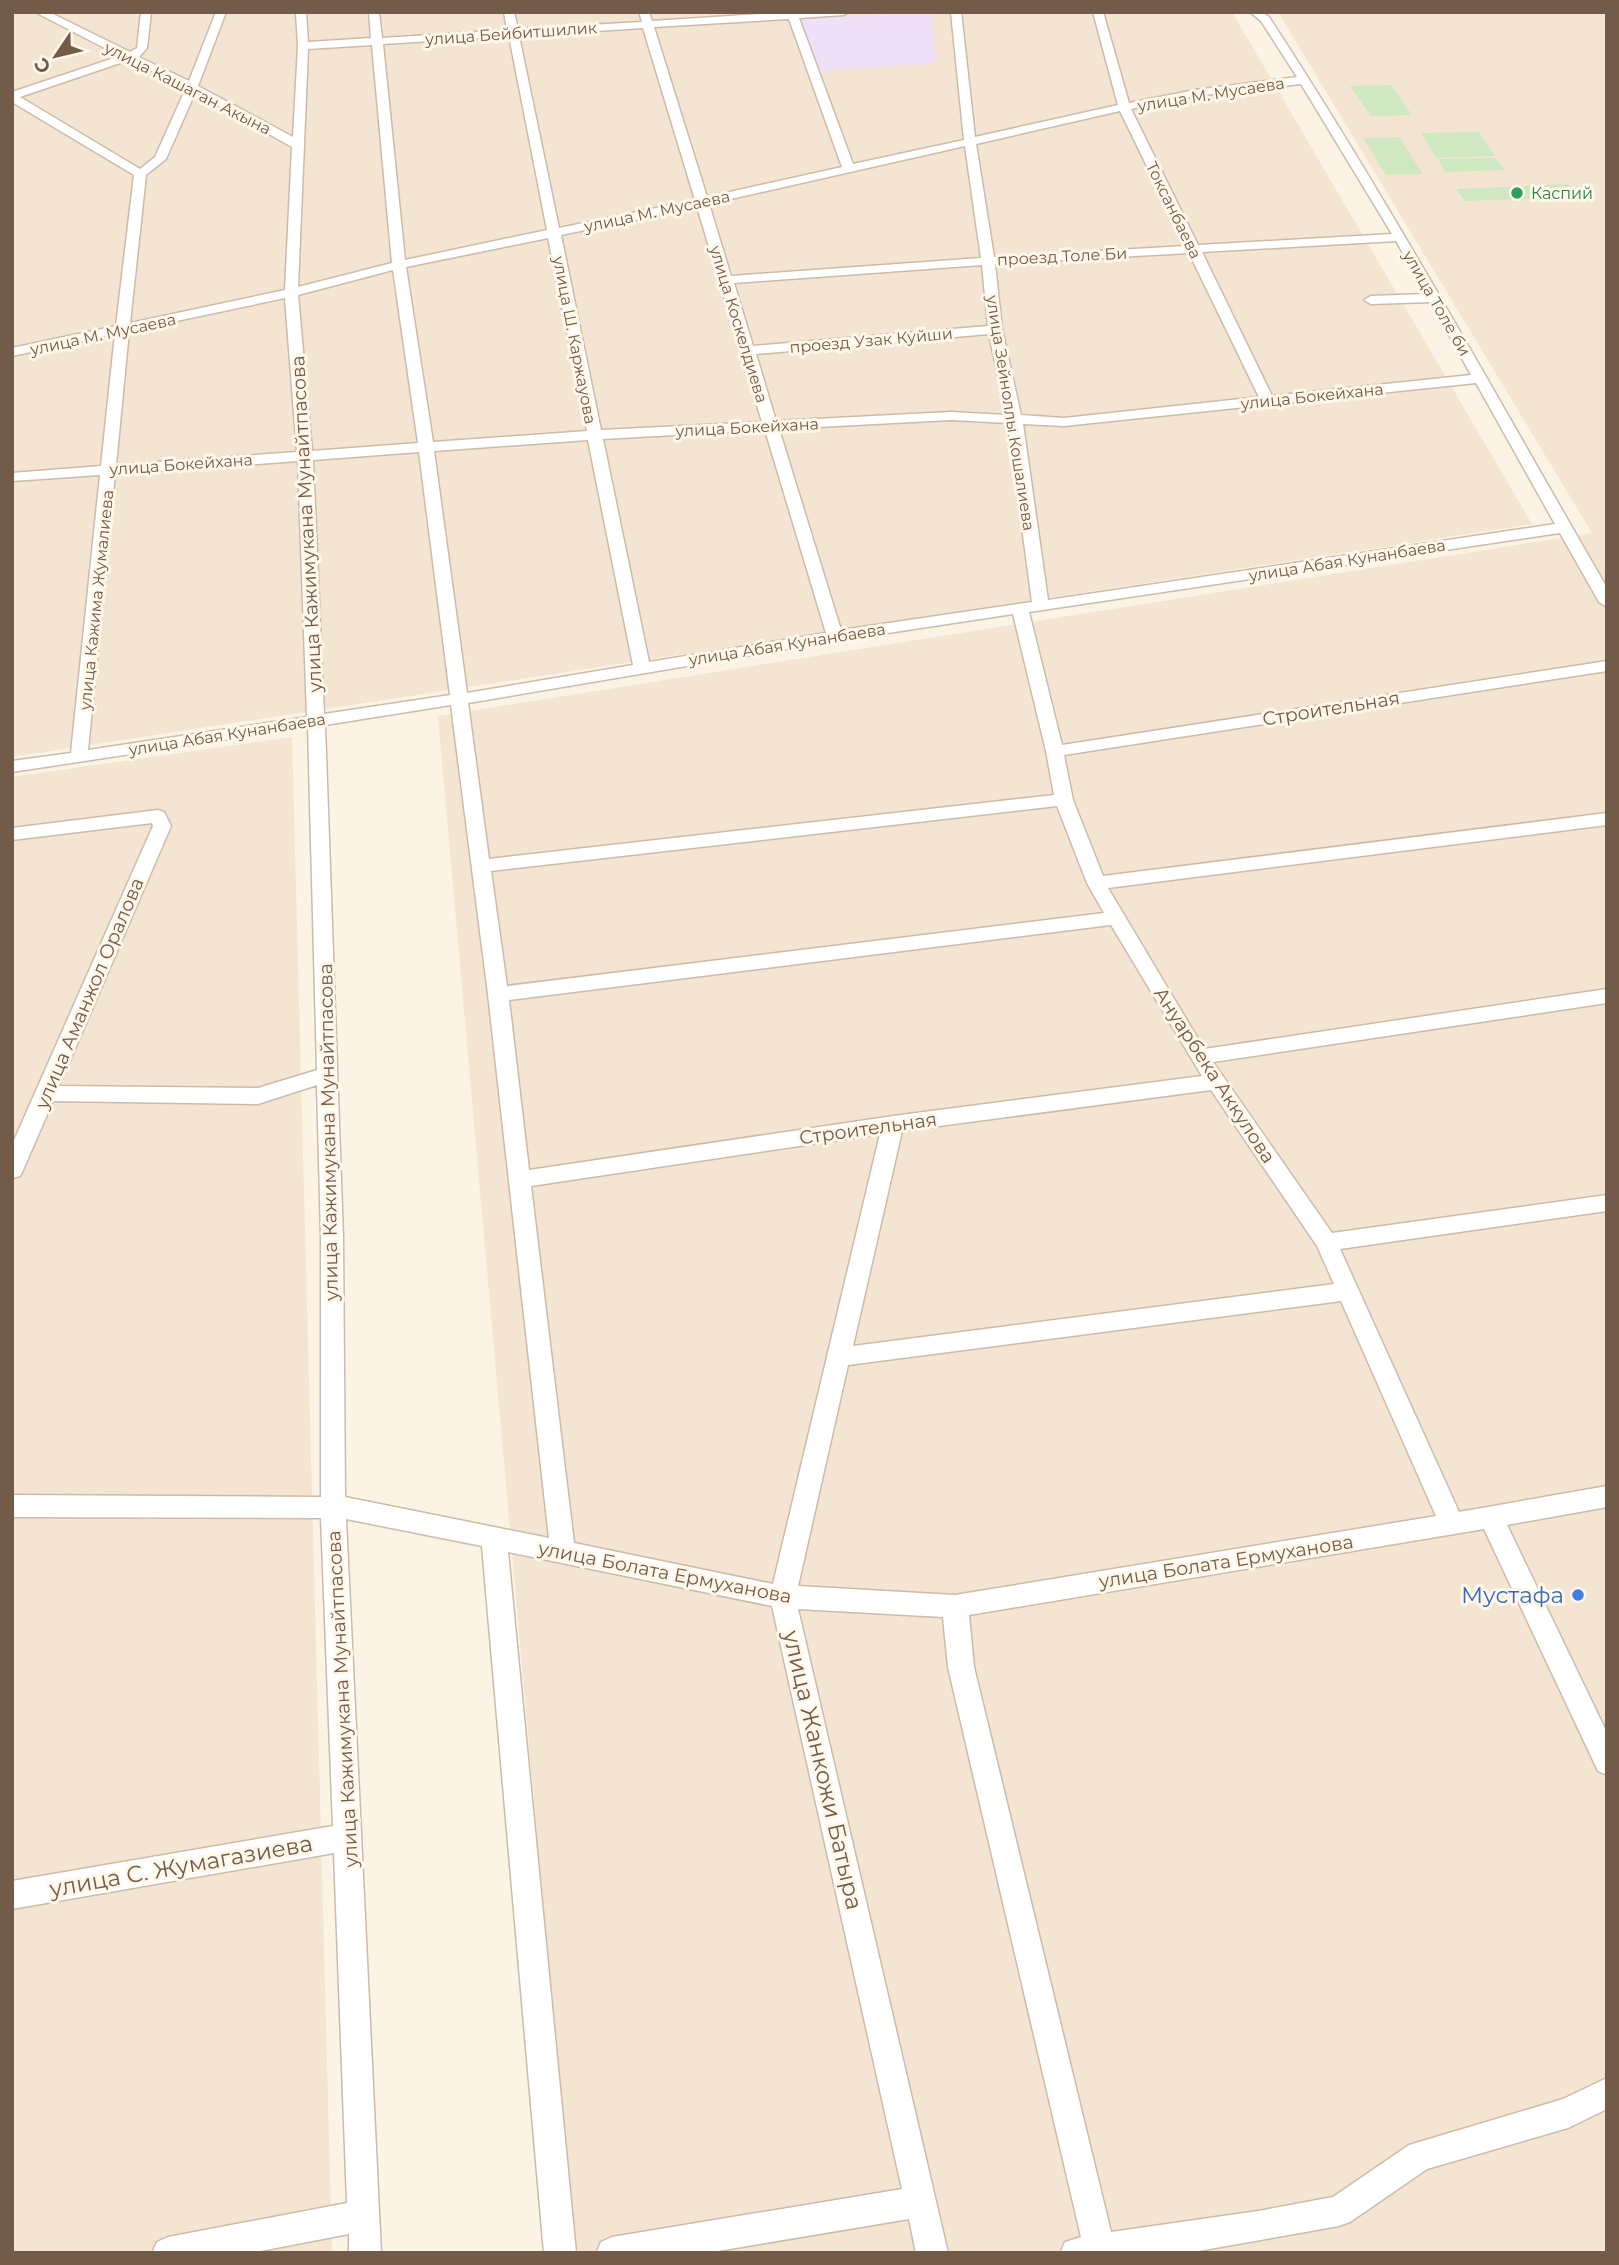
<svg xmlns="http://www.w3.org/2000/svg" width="1619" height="2265" viewBox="0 0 1619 2265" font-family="Montserrat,sans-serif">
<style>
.residential{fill:#f3e5d2}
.education{fill:#f0e0f8}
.green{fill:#d0e8c2}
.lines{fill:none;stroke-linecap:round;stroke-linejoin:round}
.minor-casing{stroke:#cdbbaa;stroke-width:3}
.minor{fill:#fff;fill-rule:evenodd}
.leisure-dot{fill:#2e9e5b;stroke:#fff7e9;stroke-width:2.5}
.shop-dot{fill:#3f7fe0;stroke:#fff7e9;stroke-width:2.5}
.labels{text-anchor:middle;stroke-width:6;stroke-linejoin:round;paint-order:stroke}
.far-street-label{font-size:16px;fill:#735b4a;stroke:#fff7e9}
.far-leisure-label{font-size:16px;fill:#27864d;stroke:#fff7e9;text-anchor:start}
.street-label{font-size:19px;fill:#735b4a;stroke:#fff7e9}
.near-shop-label{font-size:23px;fill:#366cbe;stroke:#fff7e9;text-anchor:end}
.near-street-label{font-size:23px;fill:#735b4a;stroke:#fff7e9}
</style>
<rect width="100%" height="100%" fill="#fbf3e3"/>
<!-- residential -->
<g class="residential">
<path d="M12,12H1232L1532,524L12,757Z"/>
<path d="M1278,12H1596L1607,16V2253H574L438,716L1592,533Z"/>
<path d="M292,737L332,2253H12V777Z"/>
</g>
<!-- education -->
<path class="education" d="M932,12L936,61L928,62V64L818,71L800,19Z"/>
<!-- green -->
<g class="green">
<path d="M1391,85L1412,115L1371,116L1350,86Z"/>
<path d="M1479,132L1495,156L1436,158L1421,133Z"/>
<path d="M1399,137L1423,174L1386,175L1363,138Z"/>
<path d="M1496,158L1505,170L1445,172L1438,159Z"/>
<path d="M1568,184L1578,197L1465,201L1456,189Z"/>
</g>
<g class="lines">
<defs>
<path id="minor" d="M35,12H49L130,52L137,48L141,12H151L147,48L139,57L189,81L216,12H226L198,86L293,137L298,46L296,12H306L308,42L371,38L369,12H379L382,38L507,30L504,12H514L518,29L642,22L639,12H649L652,21L789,12H849L844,15L799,18L853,164L964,140L951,12H961L975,137L1118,105L1093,12H1103L1129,103L1195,90L1297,77L1261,21L1250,12H1262L1269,17C1390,202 1496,396 1607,588V607L1599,602L1560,533L1029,612L1062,745L1607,661V671L1064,755L1073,800L1103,876L1607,813V825L1108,888L1204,1049L1607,989V1003L1213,1062L1332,1233L1607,1195V1211L1340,1249L1459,1512L1607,1486V1507L1507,1525L1607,1733V1775L1598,1771L1484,1529L969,1615L974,1667L1111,2232L1258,2211L1333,2197L1409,2145L1563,2099L1607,2078V2109L1568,2128L1427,2169L1350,2222L1339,2226L1187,2253H1060L1065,2242L1081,2237L948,1667L943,1617L798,1609L948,2253H916L909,2219L706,2253H596L601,2242L612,2237L902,2189L772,1606L508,1552L576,2253H544L482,1546L346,1519L381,2253H349V2234L250,2253H152L157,2242L168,2237L347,2203L334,1853L12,1909V1881L333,1826L321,1518L12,1517V1495L321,1497V1237L317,1085L258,1104L53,1101L23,1170L20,1176L12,1178V1145L153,826L152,823L12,840V828L158,810L164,812L171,826L59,1086L258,1088L317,1070L308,727L12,772V761L71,753L100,475L12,481V473L101,466L115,334L12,356V348L116,326L134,175L12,102V92L120,56ZM789,19L842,167L707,197L654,27ZM643,28L695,200L559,228L519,36ZM509,36L547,230L405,260L383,44ZM372,45L392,263L298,287L308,49ZM129,60L186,88L155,157L140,169L20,97ZM1301,84L1392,234L1198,245L1131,109L1195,96ZM195,93L292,147L285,290L130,323L146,175L166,159ZM1120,111L1186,246L994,257L976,144ZM965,146L981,258L731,276L709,204ZM697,207L762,422L601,430L561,235ZM548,238L587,431L433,442L406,267ZM1396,241L1426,294L1371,296L1364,300L1371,304L1431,302L1471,375L1272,396L1202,252ZM1189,253L1259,397L1064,418L1021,415L1002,329L995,264ZM982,265L988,326L753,346L734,283ZM393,270L418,443L312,451L298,295ZM285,298L297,452L116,465L129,331ZM989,334L1006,415L951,412L776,421L756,354ZM1476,383L1555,524L1048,600L1023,424L1064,426ZM951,420L1008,423L1032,602L841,630L779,429ZM765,430L826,633L649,662L603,439ZM588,440L633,665L467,693L434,451ZM419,452L450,695L324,714L313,460ZM298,461L307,717L88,750L115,474ZM1013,614L1046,751L1054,795L489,859L468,703L835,641ZM451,705L488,994L549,1538L345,1497L343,1237L325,725ZM1057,806L1087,883L1104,913L507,986L491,871ZM1111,925L1202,1076L893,1116L529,1170L509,1000ZM1211,1090L1317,1246L1334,1284L853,1346L902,1131ZM880,1134L773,1584L574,1543L531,1186ZM1341,1301L1436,1516L955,1595L798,1586L848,1365Z"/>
</defs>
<!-- minor casing -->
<use href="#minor" class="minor-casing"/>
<!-- minor -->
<use href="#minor" class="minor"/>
</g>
<!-- markers -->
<circle class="leisure-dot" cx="1517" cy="193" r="7"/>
<circle class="shop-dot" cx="1578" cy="1595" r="7"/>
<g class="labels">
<!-- far-street labels -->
<g class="far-street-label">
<text transform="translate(511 33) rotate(-4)" y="6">улица Бейбитшилик</text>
<text transform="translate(188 88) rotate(27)" y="6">улица Кашаган Акына</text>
<text transform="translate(1211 94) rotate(-9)" y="6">улица М. Мусаева</text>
<text transform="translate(1174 210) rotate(64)" y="6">Токсанбаева</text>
<text transform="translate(657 211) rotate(-12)" y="6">улица М. Мусаева</text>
<text transform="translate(1062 256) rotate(-3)" y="6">проезд Толе Би</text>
<text transform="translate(1437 303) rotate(60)" y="6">улица Толе би</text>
<text transform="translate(739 324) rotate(73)" y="6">улица Коскелдиева</text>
<text transform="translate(103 334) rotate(-12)" y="6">улица М. Мусаева</text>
<text transform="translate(575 340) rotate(79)" y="6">улица Ш. Каржауова</text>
<text transform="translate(871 340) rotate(-5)" y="6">проезд Узак Куйши</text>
<text transform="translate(1312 396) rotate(-6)" y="6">улица Бокейхана</text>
<text transform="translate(1011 413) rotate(81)" y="6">улица Зейноллы Кошалиева</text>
<text transform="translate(747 427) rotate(-3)" y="6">улица Бокейхана</text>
<text transform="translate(181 464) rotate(-4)" y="6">улица Бокейхана</text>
<text transform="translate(1347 560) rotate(-9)" y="6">улица Абая Кунанбаева</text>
<text transform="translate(96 600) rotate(-84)" y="6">улица Кажима Жумалиева</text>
<text transform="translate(787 644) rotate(-9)" y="6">улица Абая Кунанбаева</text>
<text transform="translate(227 734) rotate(-9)" y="6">улица Абая Кунанбаева</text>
</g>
<!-- far-leisure labels -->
<g class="far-leisure-label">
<text x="1531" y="199">Каспий</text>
</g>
<!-- street labels -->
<g class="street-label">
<text transform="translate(306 524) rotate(-93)" y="7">улица Кажимукана Мунайтпасова</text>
<text transform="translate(1331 708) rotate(-9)" y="7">Строительная</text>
<text transform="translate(89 993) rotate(-67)" y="7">улица Аманжол Оралова</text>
<text transform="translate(1215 1075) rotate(57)" y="7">Ануарбека Аккулова</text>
<text transform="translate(868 1128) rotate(-8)" y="7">Строительная</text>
<text transform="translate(328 1132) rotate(-91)" y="7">улица Кажимукана Мунайтпасова</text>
<text transform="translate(1226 1561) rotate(-9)" y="7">улица Болата Ермуханова</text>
<text transform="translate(665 1572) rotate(11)" y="7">улица Болата Ермуханова</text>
<text transform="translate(342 1699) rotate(-93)" y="7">улица Кажимукана Мунайтпасова</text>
</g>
<!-- near-shop labels -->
<g class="near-shop-label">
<text x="1564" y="1603">Мустафа</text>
</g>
<!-- near-street labels -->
<g class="near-street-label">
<text transform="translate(823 1770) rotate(77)" y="8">улица Жанкожи Батыра</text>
<text transform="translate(181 1866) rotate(-10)" y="8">улица С. Жумагазиева</text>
</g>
</g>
<!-- border -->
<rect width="1619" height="2265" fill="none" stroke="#735b4a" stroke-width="28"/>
<!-- north arrow -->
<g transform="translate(56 56) rotate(235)" stroke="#fff7e9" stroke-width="5" paint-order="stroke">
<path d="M0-5L12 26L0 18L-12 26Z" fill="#735b4a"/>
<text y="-10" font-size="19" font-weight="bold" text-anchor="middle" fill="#735b4a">С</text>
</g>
</svg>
